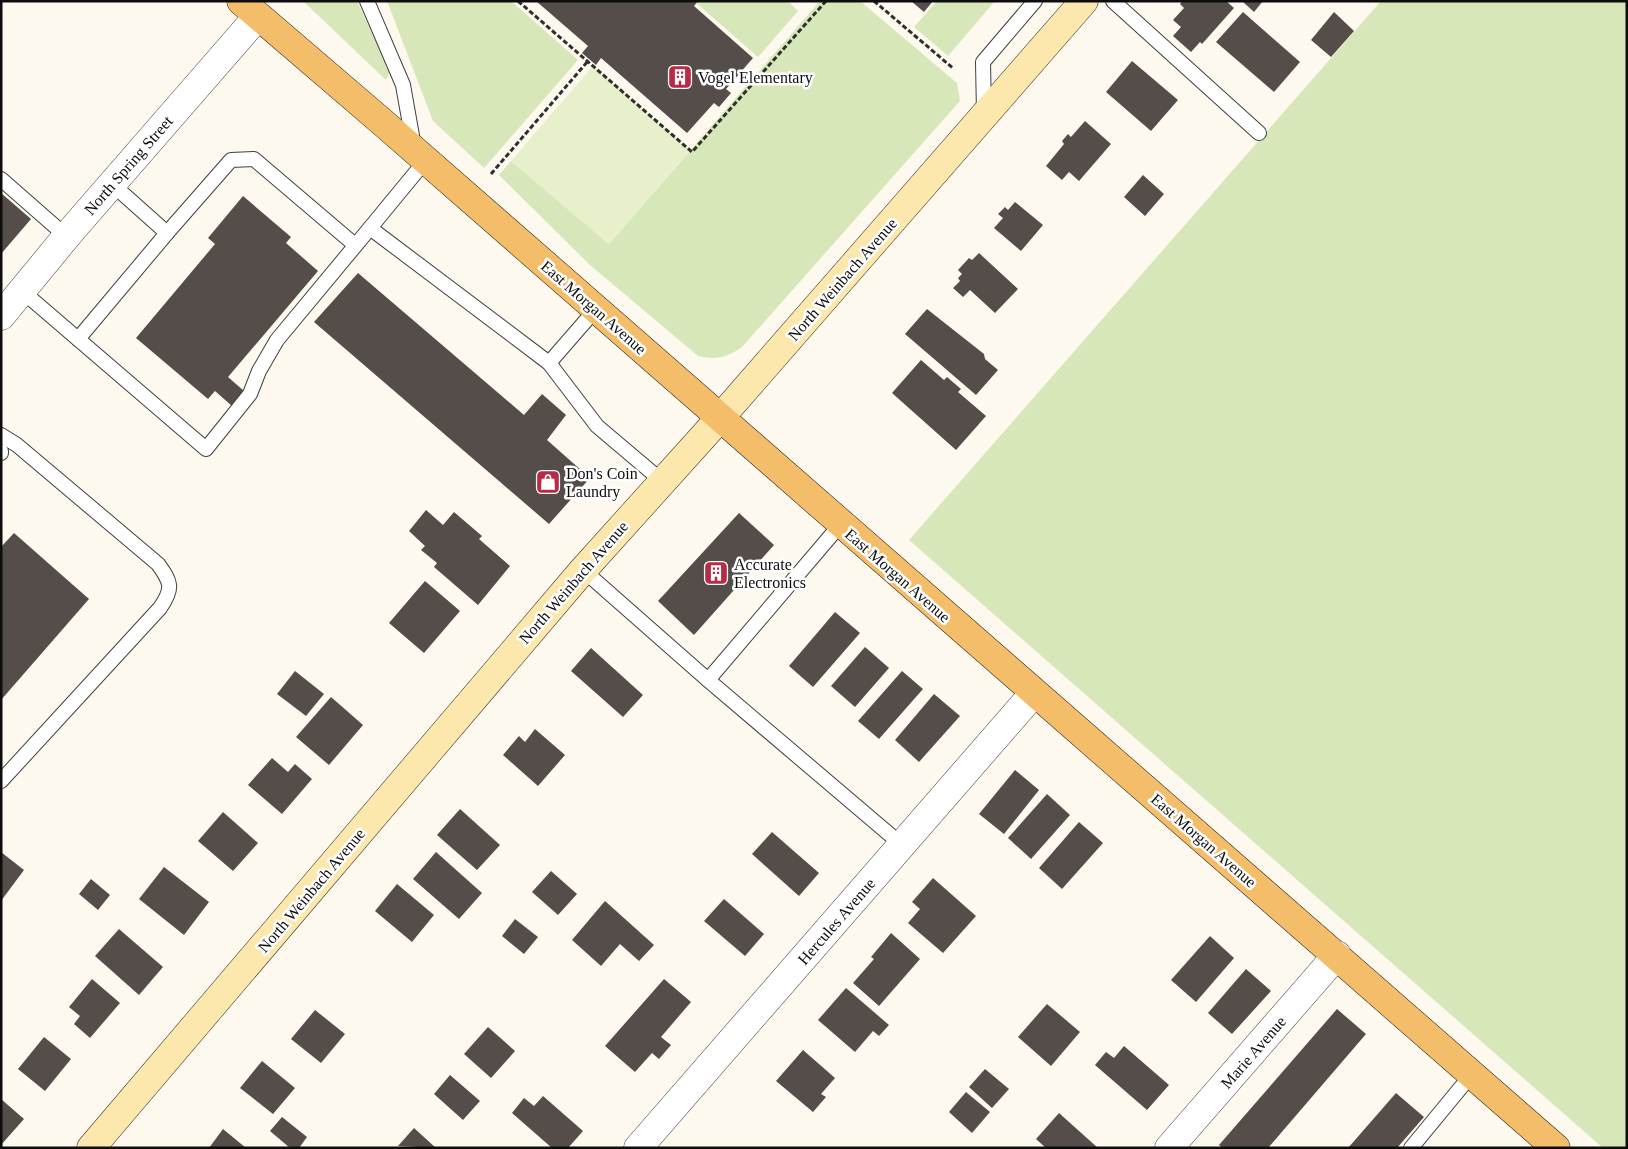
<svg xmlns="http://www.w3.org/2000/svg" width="1628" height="1149" viewBox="0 0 1628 1149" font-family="Georgia,serif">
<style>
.green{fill:#d8e7b9}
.pitch{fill:#e8efcb}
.building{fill:#554d4a}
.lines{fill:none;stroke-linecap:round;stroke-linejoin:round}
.service-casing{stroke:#404040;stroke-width:16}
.minor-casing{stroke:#404040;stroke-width:29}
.secondary-casing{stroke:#2f2f2f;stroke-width:29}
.primary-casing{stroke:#1e1e1e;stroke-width:29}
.path{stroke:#2f2f2f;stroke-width:3;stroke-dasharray:5 2.5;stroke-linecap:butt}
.service{stroke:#fff;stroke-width:14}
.minor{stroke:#fff;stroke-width:28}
.secondary{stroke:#fce7ac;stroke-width:28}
.primary{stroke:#f3bd6a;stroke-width:28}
.labels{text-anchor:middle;stroke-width:5;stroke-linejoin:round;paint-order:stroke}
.poi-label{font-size:16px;fill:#0d0d0d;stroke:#fff;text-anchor:start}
.street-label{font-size:16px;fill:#0d0d0d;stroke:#fff}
</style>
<rect width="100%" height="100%" fill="#fef9ee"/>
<!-- green -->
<g class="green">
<path d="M303,1H357L390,72L386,80Z"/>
<path d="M387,1H511L578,60L484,168L433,121Z"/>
<path d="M788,1L798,11L758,57L695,2Z"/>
<path d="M820,1H860L957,83L960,101L742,347C726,358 717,360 698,356L590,265L499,175L511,161L609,244Z"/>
<path d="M937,1H995L948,56L914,27Z"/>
<path d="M1381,1H1627V1148H1603L909,540Z"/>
</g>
<!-- pitch -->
<path class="pitch" d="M593,66L690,150L609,244L511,161Z"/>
<!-- building -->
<g class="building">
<path d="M536,1H698L694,6L753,58L726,89L731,93L719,107L714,103L687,133L601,58L596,65L582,53L588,46Z"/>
<path d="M911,1H933L924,12Z"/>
<path d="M1182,1H1226L1234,8L1202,44L1200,42L1191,52L1173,36L1181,27L1173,20L1184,8L1180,4Z"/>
<path d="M1242,1H1263L1254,12Z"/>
<path d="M1243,12L1300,62L1274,92L1216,42Z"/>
<path d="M1334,12L1354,31L1331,57L1311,40Z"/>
<path d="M1132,61L1178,100L1151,131L1106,92Z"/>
<path d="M1085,121L1111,144L1079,181L1069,172L1062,180L1046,166L1064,144L1062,141L1068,134L1071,137Z"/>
<path d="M1143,175L1164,194L1145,216L1124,197Z"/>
<path d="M1,193L31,219L1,254Z"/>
<path d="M243,196L291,237L286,243L318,271L228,377L244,391L232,406L215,391L208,399L136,338L215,244L208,238Z"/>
<path d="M1015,202L1043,225L1021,251L994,228L1003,218L998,214L1005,207L1008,210Z"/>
<path d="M979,253L1018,289L995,313L970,290L963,297L953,288L960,281L958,278L962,274L958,270L969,258L972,260Z"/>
<path d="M358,273L524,415L542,394L566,415L547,440L590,478L549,524L314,322Z"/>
<path d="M927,309L984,354L985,359L998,370L976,395L905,334Z"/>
<path d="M921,360L944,380L947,377L961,389L958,392L986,416L956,450L892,393Z"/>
<path d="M426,510L443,525L454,512L482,536L479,539L510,566L478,605L434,567L437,563L421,550L425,546L409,531Z"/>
<path d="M739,513L774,545L694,635L658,601Z"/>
<path d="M14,533L89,599L1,700V547Z"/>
<path d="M425,581L460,611L424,653L389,623Z"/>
<path d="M835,612L860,633L813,687L789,666Z"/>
<path d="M865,647L889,668L855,707L831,686Z"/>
<path d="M591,648L643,695L623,717L571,671Z"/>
<path d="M295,671L324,694L306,716L277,694Z"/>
<path d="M902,671L923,689L879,739L858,721Z"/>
<path d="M934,694L960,716L919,762L895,740Z"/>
<path d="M331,697L363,725L329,765L296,737Z"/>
<path d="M535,729L565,755L538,786L503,755L519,736L525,742Z"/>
<path d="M272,758L288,772L295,764L312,779L282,814L248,785Z"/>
<path d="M1015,770L1039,790L1004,834L979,814Z"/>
<path d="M1047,794L1070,815L1031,859L1008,838Z"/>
<path d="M460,809L500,845L477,870L437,835Z"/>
<path d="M223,812L258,843L233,871L198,841Z"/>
<path d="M1079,822L1103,843L1062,889L1039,868Z"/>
<path d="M772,832L819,873L799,896L752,854Z"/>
<path d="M1,852L24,870L1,901Z"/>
<path d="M436,852L482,893L459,919L413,879Z"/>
<path d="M164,867L209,902L184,935L139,899Z"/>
<path d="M551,871L577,894L558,915L532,892Z"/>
<path d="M933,878L976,916L943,953L908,923L920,909L912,902Z"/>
<path d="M91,879L110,895L98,910L79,894Z"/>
<path d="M397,884L434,915L412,942L375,911Z"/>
<path d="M724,899L764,934L745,956L704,921Z"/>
<path d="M605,901L654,945L639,961L620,944L601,966L572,940Z"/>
<path d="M515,919L538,937L524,954L502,936Z"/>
<path d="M119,929L163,967L139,995L95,956Z"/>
<path d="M891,933L920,959L879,1006L853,983L874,959L871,957Z"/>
<path d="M1210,936L1234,958L1196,1002L1171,980Z"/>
<path d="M1246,969L1271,991L1232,1034L1208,1013Z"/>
<path d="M92,979L120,1003L90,1038L74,1024L80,1016L69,1007Z"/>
<path d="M664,979L691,1002L661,1037L671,1045L659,1059L652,1053L635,1072L605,1046Z"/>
<path d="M846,988L889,1025L879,1036L873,1031L855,1052L818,1020Z"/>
<path d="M1047,1004L1080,1032L1051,1066L1018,1037Z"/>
<path d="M1337,1009L1366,1034L1268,1148H1222L1219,1145Z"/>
<path d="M315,1010L345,1034L321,1063L291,1039Z"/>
<path d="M488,1027L515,1051L491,1078L464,1054Z"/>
<path d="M44,1037L71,1059L45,1091L18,1069Z"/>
<path d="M1124,1046L1169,1085L1147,1110L1095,1065L1106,1052L1114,1058Z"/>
<path d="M803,1050L835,1078L821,1094L826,1097L813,1112L776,1081Z"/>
<path d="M262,1061L295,1088L273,1114L240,1088Z"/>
<path d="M985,1069L1009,1089L992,1108L969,1087Z"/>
<path d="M450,1075L480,1101L463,1120L434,1094Z"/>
<path d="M966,1092L990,1112L972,1133L949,1112Z"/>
<path d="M1396,1093L1424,1117L1397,1148H1348Z"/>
<path d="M543,1096L583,1131L568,1148H552L512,1113L524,1098L534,1106Z"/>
<path d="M1,1099L24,1119L1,1145Z"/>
<path d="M1059,1113L1098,1148H1046L1036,1139Z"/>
<path d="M282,1117L307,1137L299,1148H290L270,1131Z"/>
<path d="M414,1128L436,1148L398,1146Z"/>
<path d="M223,1129L246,1148H209Z"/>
</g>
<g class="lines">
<defs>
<g id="service">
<path d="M367,1L403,85L414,147"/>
<path d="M1113,1L1259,133"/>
<path d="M984,113L983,62L1035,1"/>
<path d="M426,160L370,228L549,363"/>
<path d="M1,179L66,236"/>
<path d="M167,233L231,160L254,159L355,245"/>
<path d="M22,291L206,449L250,394L259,371L277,340L370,228"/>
<path d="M596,309L549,363L597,426L662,481"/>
<path d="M78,339L167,233L112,184"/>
<path d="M1,435L17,445L158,564C171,582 174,588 160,608L1,781"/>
<path d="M1,451V453"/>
<path d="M583,570L708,680L902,845"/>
<path d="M708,680L840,525"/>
<path d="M1411,1148L1472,1074"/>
</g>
<g id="minor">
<path d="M1,316L71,231L258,16"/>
<path d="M638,1148L1034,693"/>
<path d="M1169,1148L1337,955"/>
</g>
<path id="secondary" d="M91,1148L583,570L720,418L1084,1"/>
<path id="primary" d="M241,1L381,121L1556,1148"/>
</defs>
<!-- service casing -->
<use href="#service" class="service-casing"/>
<!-- minor casing -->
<use href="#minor" class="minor-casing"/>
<!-- secondary casing -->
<use href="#secondary" class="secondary-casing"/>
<!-- primary casing -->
<use href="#primary" class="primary-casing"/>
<!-- path -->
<g class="path">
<path d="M518,1L692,152L826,1"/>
<path d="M874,1L954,69"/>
<path d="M491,174L588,61"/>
</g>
<!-- service -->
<use href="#service" class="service"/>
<!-- minor -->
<use href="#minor" class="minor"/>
<!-- secondary -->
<use href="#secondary" class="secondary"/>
<!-- primary -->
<use href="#primary" class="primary"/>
</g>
<!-- icons -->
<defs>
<symbol id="building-square" viewBox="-11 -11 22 22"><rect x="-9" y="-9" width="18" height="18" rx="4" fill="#b72b46" stroke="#fff"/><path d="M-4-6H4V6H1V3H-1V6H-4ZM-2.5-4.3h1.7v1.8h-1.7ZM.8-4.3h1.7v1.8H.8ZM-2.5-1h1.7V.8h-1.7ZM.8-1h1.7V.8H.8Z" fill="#fff"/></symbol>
<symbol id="shop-square" viewBox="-11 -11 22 22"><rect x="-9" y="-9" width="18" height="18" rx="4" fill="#b72b46" stroke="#fff"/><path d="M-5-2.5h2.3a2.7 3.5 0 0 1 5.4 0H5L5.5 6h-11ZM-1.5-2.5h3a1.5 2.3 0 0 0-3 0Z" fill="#fff"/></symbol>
</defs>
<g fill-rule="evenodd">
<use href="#building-square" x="666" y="63" width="28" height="28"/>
<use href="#shop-square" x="534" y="468" width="28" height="28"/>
<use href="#building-square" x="702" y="559" width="28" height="28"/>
</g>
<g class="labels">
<!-- poi labels -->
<g class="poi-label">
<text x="698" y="83">Vogel Elementary</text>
<text x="566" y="479">Don's Coin<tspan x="566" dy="18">Laundry</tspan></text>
<text x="734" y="570">Accurate<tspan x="734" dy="18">Electronics</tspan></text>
</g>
<!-- street labels -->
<g class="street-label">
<text transform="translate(128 165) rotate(-49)" y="6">North Spring Street</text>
<text transform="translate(842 279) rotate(-49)" y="6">North Weinbach Avenue</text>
<text transform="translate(594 307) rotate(41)" y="6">East Morgan Avenue</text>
<text transform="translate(898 575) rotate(41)" y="6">East Morgan Avenue</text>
<text transform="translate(573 582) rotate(-49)" y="6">North Weinbach Avenue</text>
<text transform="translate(1204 840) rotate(41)" y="6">East Morgan Avenue</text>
<text transform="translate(311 890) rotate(-50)" y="6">North Weinbach Avenue</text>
<text transform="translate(836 921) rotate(-49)" y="6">Hercules Avenue</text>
<text transform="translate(1253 1052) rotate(-49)" y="6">Marie Avenue</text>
</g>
</g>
<!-- border -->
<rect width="1628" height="1149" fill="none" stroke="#0d0d0d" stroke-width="5"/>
</svg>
